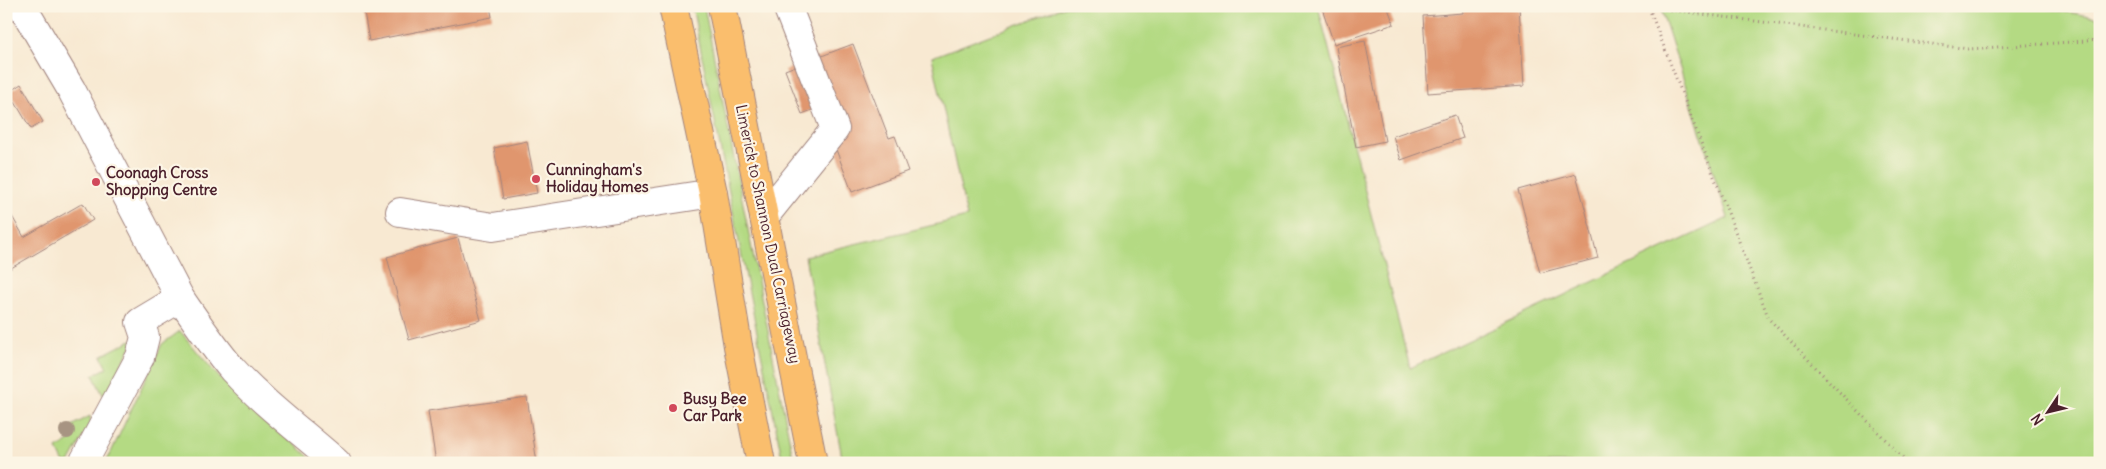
<svg xmlns="http://www.w3.org/2000/svg" width="2106" height="469" viewBox="0 0 2106 469" font-family="Delius,sans-serif">
<style>
.green{fill:#b4da83;stroke:#7f7c57}
.building{fill:#e0966e}
.lines{fill:none;stroke-linecap:round;stroke-linejoin:round}
.minor-casing{stroke:#a1847e;stroke-width:30}
.major-casing{stroke:#a1847e;stroke-width:30}
.path{stroke:#a1847e;stroke-width:3;stroke-dasharray:1 4;stroke-linecap:butt}
.minor{stroke:#fff;stroke-width:28}
.major{stroke:#fabe6d;stroke-width:28}
.tree{fill:#a79482}
.poi-dot{fill:#d1495b;stroke:#fcf5e5;stroke-width:2}
.labels{text-anchor:middle;stroke-width:4.5;stroke-linejoin:round;paint-order:stroke}
.poi-label{font-size:15px;font-weight:bold;fill:#4a1f2b;stroke:#fcf5e5;text-anchor:start}
.street-label{font-size:15px;fill:#4a1f2b;stroke:#fcf5e5}
</style>
<rect width="100%" height="100%" fill="#fcf5e5"/>
<filter id="ink" filterUnits="userSpaceOnUse"><feTurbulence type="fractalNoise" baseFrequency=".02" numOctaves="2"/><feDisplacementMap in="SourceGraphic" scale="10" xChannelSelector="R" yChannelSelector="G"/><feConvolveMatrix kernelMatrix="1 2 1 2 8 2 1 2 1" color-interpolation-filters="sRGB"/></filter>
<filter id="wash" filterUnits="userSpaceOnUse"><feTurbulence type="fractalNoise" baseFrequency=".0096" numOctaves="4" result="noise"/><feDisplacementMap in="SourceGraphic" scale="20" xChannelSelector="R" yChannelSelector="G"/><feGaussianBlur stdDeviation="1.12" result="paint"/><feColorMatrix in="noise" values="0 0 0 0 0 0 0 0 0 0 0 0 0 0 0 0 0 1.4 0 .05"/><feComposite in="paint" operator="in"/></filter>
<g filter="url(#wash)">
<rect width="100%" height="100%" fill="#f8e9d2"/>
<!-- green -->
<g class="green">
<path d="M692,6H704L794,463H783Z"/>
<path d="M1066,6H1318L1410,368L1728,218L1660,6H2033L2100,18V463H843L805,256L967,217L932,57Z"/>
<path d="M180,331L218,376L316,463H106L162,344Z"/>
<path d="M131,340L133,343L106,395H103L93,375L107,368L101,356Z"/>
<path d="M90,416L91,423L69,463H64L57,449L74,438L70,427Z"/>
</g>
<g id="blocks">
<!-- building -->
<g class="building">
<path d="M363,6H490L492,17L369,41Z"/>
<path d="M1326,6H1387L1394,24L1334,44L1322,8Z"/>
<path d="M1462,6H1519L1524,86L1428,93L1423,16L1463,13Z"/>
<path d="M1365,41L1385,141L1356,147L1336,47Z"/>
<path d="M853,44L889,138L895,136L908,171L852,192L820,107L802,114L785,70Z"/>
<path d="M21,84L43,122L31,129L9,92Z"/>
<path d="M1455,115L1463,138L1401,160L1393,136Z"/>
<path d="M527,141L537,193L503,199L494,148Z"/>
<path d="M1576,174L1598,258L1540,273L1518,190Z"/>
<path d="M83,203L93,220L6,271V206L24,237Z"/>
<path d="M458,238L481,320L409,340L387,257Z"/>
<path d="M527,397L537,463H436L428,411Z"/>
</g>
</g>
</g>
<g filter="url(#ink)">
<use href="#blocks" fill-opacity="0" stroke="#a1847e" stroke-width="1"/>
<g class="lines">
<defs>
<g id="minor">
<path d="M22,6L71,89L180,298C197,323 214,348 233,370C264,404 302,432 337,463"/>
<path d="M400,212L493,227L713,193"/>
<path d="M764,217L835,129L787,6"/>
<path d="M83,463L140,357L145,337L140,322L180,298"/>
</g>
<g id="major">
<path d="M673,6L713,193L738,346L761,463"/>
<path d="M722,6L813,463"/>
</g>
</defs>
<!-- minor casing -->
<use href="#minor" class="minor-casing"/>
<!-- major casing -->
<use href="#major" class="major-casing"/>
<!-- path -->
<g class="path">
<path d="M1640,6L1969,49L2100,40"/>
<path d="M1649,8L1769,319L1908,463"/>
</g>
<!-- minor -->
<use href="#minor" class="minor"/>
<!-- major -->
<use href="#major" class="major"/>
</g>
<!-- trees -->
<circle class="tree" cx="67" cy="431" r="8"/>
</g>
<!-- markers -->
<g class="poi-dot">
<circle cx="536" cy="179" r="5"/>
<circle cx="96" cy="182" r="5"/>
<circle cx="673" cy="408" r="5"/>
</g>
<g class="labels">
<!-- poi labels -->
<g class="poi-label">
<text x="546" y="175">Cunningham's<tspan x="546" dy="17">Holiday Homes</tspan></text>
<text x="106" y="178">Coonagh Cross<tspan x="106" dy="17">Shopping Centre</tspan></text>
<text x="683" y="404">Busy Bee<tspan x="683" dy="17">Car Park</tspan></text>
</g>
<!-- street labels -->
<g class="street-label">
<text transform="translate(768 234) rotate(78)" y="5">Limerick to Shannon Dual Carriageway</text>
</g>
</g>
<!-- margin -->
<rect width="2106" height="469" fill="none" stroke="#fcf5e5" stroke-width="25"/>
<!-- north arrow -->
<g transform="translate(2048 412) rotate(235)" stroke="#fcf5e5" stroke-width="4" paint-order="stroke">
<path d="M0-4L9 19L0 12L-9 19Z" fill="#4a1f2b"/>
<text y="-8" font-size="14" font-weight="bold" text-anchor="middle" fill="#4a1f2b">N</text>
</g>
</svg>
